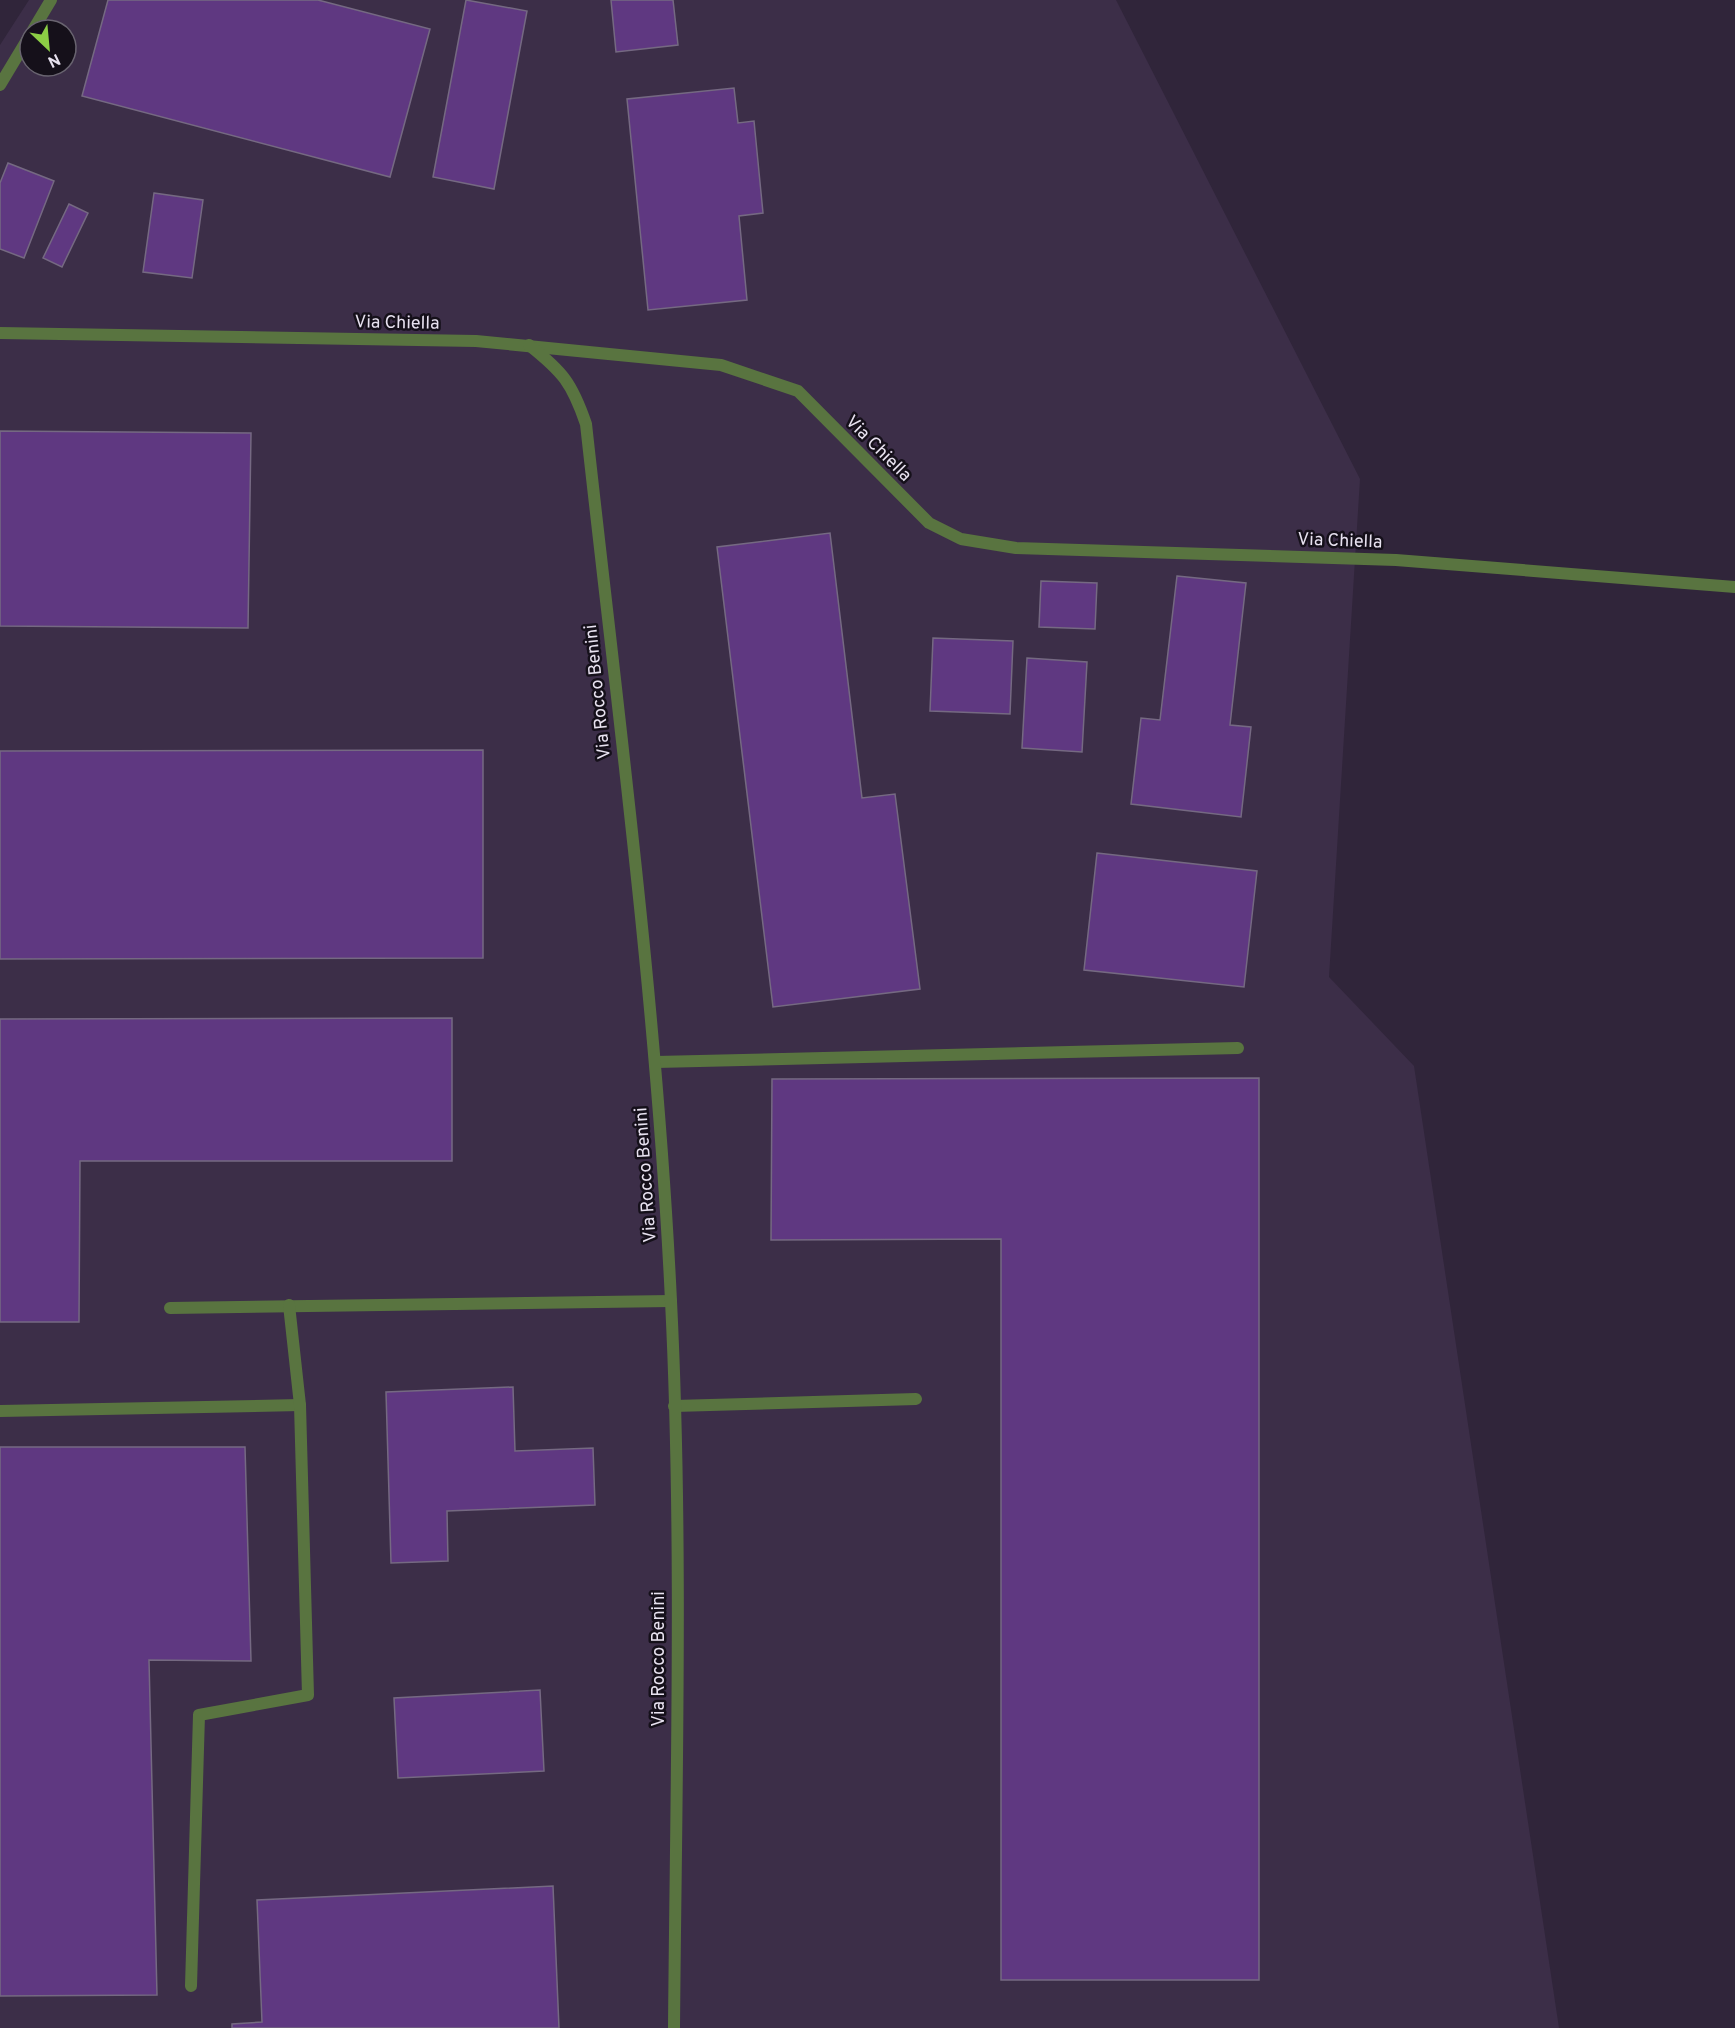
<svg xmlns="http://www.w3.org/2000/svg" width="1735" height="2028" viewBox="0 0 1735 2028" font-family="Overpass,sans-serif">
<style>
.built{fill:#3c2e48;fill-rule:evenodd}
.building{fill:#5f3881;stroke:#756982;stroke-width:1.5}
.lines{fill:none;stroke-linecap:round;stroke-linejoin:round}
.lane{stroke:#597440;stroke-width:12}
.street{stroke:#597440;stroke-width:12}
.labels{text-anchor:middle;stroke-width:5;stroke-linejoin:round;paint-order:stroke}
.street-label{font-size:18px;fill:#e8e2f0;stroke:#15101a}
</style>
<rect width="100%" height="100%" fill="#30253a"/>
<!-- built -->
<path class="built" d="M29,0H1116L1360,479L1329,977L1414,1066L1559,2028H0V45ZM30,30H66V66H30Z"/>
<!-- building -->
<g class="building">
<path d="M108,0H318L430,29L390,177L82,96Z"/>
<path d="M466,0L527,11L494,189L433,177Z"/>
<path d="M611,0H673L678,45L616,52Z"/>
<path d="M734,88L738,123L754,121L763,213L739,216L747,300L648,310L627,99Z"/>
<path d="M8,163L54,181L24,258L0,249V183Z"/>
<path d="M154,193L203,200L192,278L143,272Z"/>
<path d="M69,204L88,213L62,267L43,258Z"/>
<path d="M0,431L251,433L248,628L0,626Z"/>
<path d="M830,533L862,798L895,794L920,989L773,1007L717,547Z"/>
<path d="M1177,576L1246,583L1230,725L1251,727L1241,817L1131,804L1141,718L1160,720Z"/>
<path d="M1041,581L1097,583L1095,629L1039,627Z"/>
<path d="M933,638L1013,641L1010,714L930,711Z"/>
<path d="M1027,658L1087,662L1082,752L1022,748Z"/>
<path d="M483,750V958L0,959V751Z"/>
<path d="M1097,853L1257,871L1244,987L1084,970Z"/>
<path d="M452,1018V1161H80L79,1322H0V1019Z"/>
<path d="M1259,1078V1980H1001V1239L771,1240L772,1079Z"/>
<path d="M513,1387L515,1451L593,1448L595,1505L447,1511L448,1561L391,1563L386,1392Z"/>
<path d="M0,1447H245L251,1661L149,1660L157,1995L0,1996Z"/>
<path d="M540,1690L544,1771L398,1778L394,1698Z"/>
<path d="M553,1886L559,2028H232V2024L262,2022L257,1900Z"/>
</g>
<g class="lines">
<!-- lane -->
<g class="lane">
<path d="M656,1062L1238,1048"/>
<path d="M170,1308L671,1301"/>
<path d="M674,1406L916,1399"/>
<path d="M0,1411L300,1405"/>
<path d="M191,1986L199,1715L308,1695L300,1405L289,1305"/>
</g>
<!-- street -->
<g class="street">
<path d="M33,30L51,0"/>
<path d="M0,85L30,35"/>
<path d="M0,333L476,341L721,365L798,391L929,523L961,539L1016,548L1396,560L1735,587"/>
<path d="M529,345C563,372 572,383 586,424C618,715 657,1007 671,1301C683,1543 676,1786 674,2028"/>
</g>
</g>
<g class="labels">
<!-- street labels -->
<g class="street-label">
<text transform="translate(397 322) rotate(1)" y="6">Via Chiella</text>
<text transform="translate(879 448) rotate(45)" y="6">Via Chiella</text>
<text transform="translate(1340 540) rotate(2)" y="6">Via Chiella</text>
<text transform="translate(597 692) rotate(-96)" y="6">Via Rocco Benini</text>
<text transform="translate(645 1175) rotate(-94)" y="6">Via Rocco Benini</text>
<text transform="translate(658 1659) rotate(-90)" y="6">Via Rocco Benini</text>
</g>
</g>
<!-- north arrow -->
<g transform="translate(48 48) rotate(154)"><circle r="28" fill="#15101a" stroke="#696470" stroke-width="1.5"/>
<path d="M0-4.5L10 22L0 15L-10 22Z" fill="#8cce45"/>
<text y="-9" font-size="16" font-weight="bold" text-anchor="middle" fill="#e8e2f0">N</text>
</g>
</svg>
